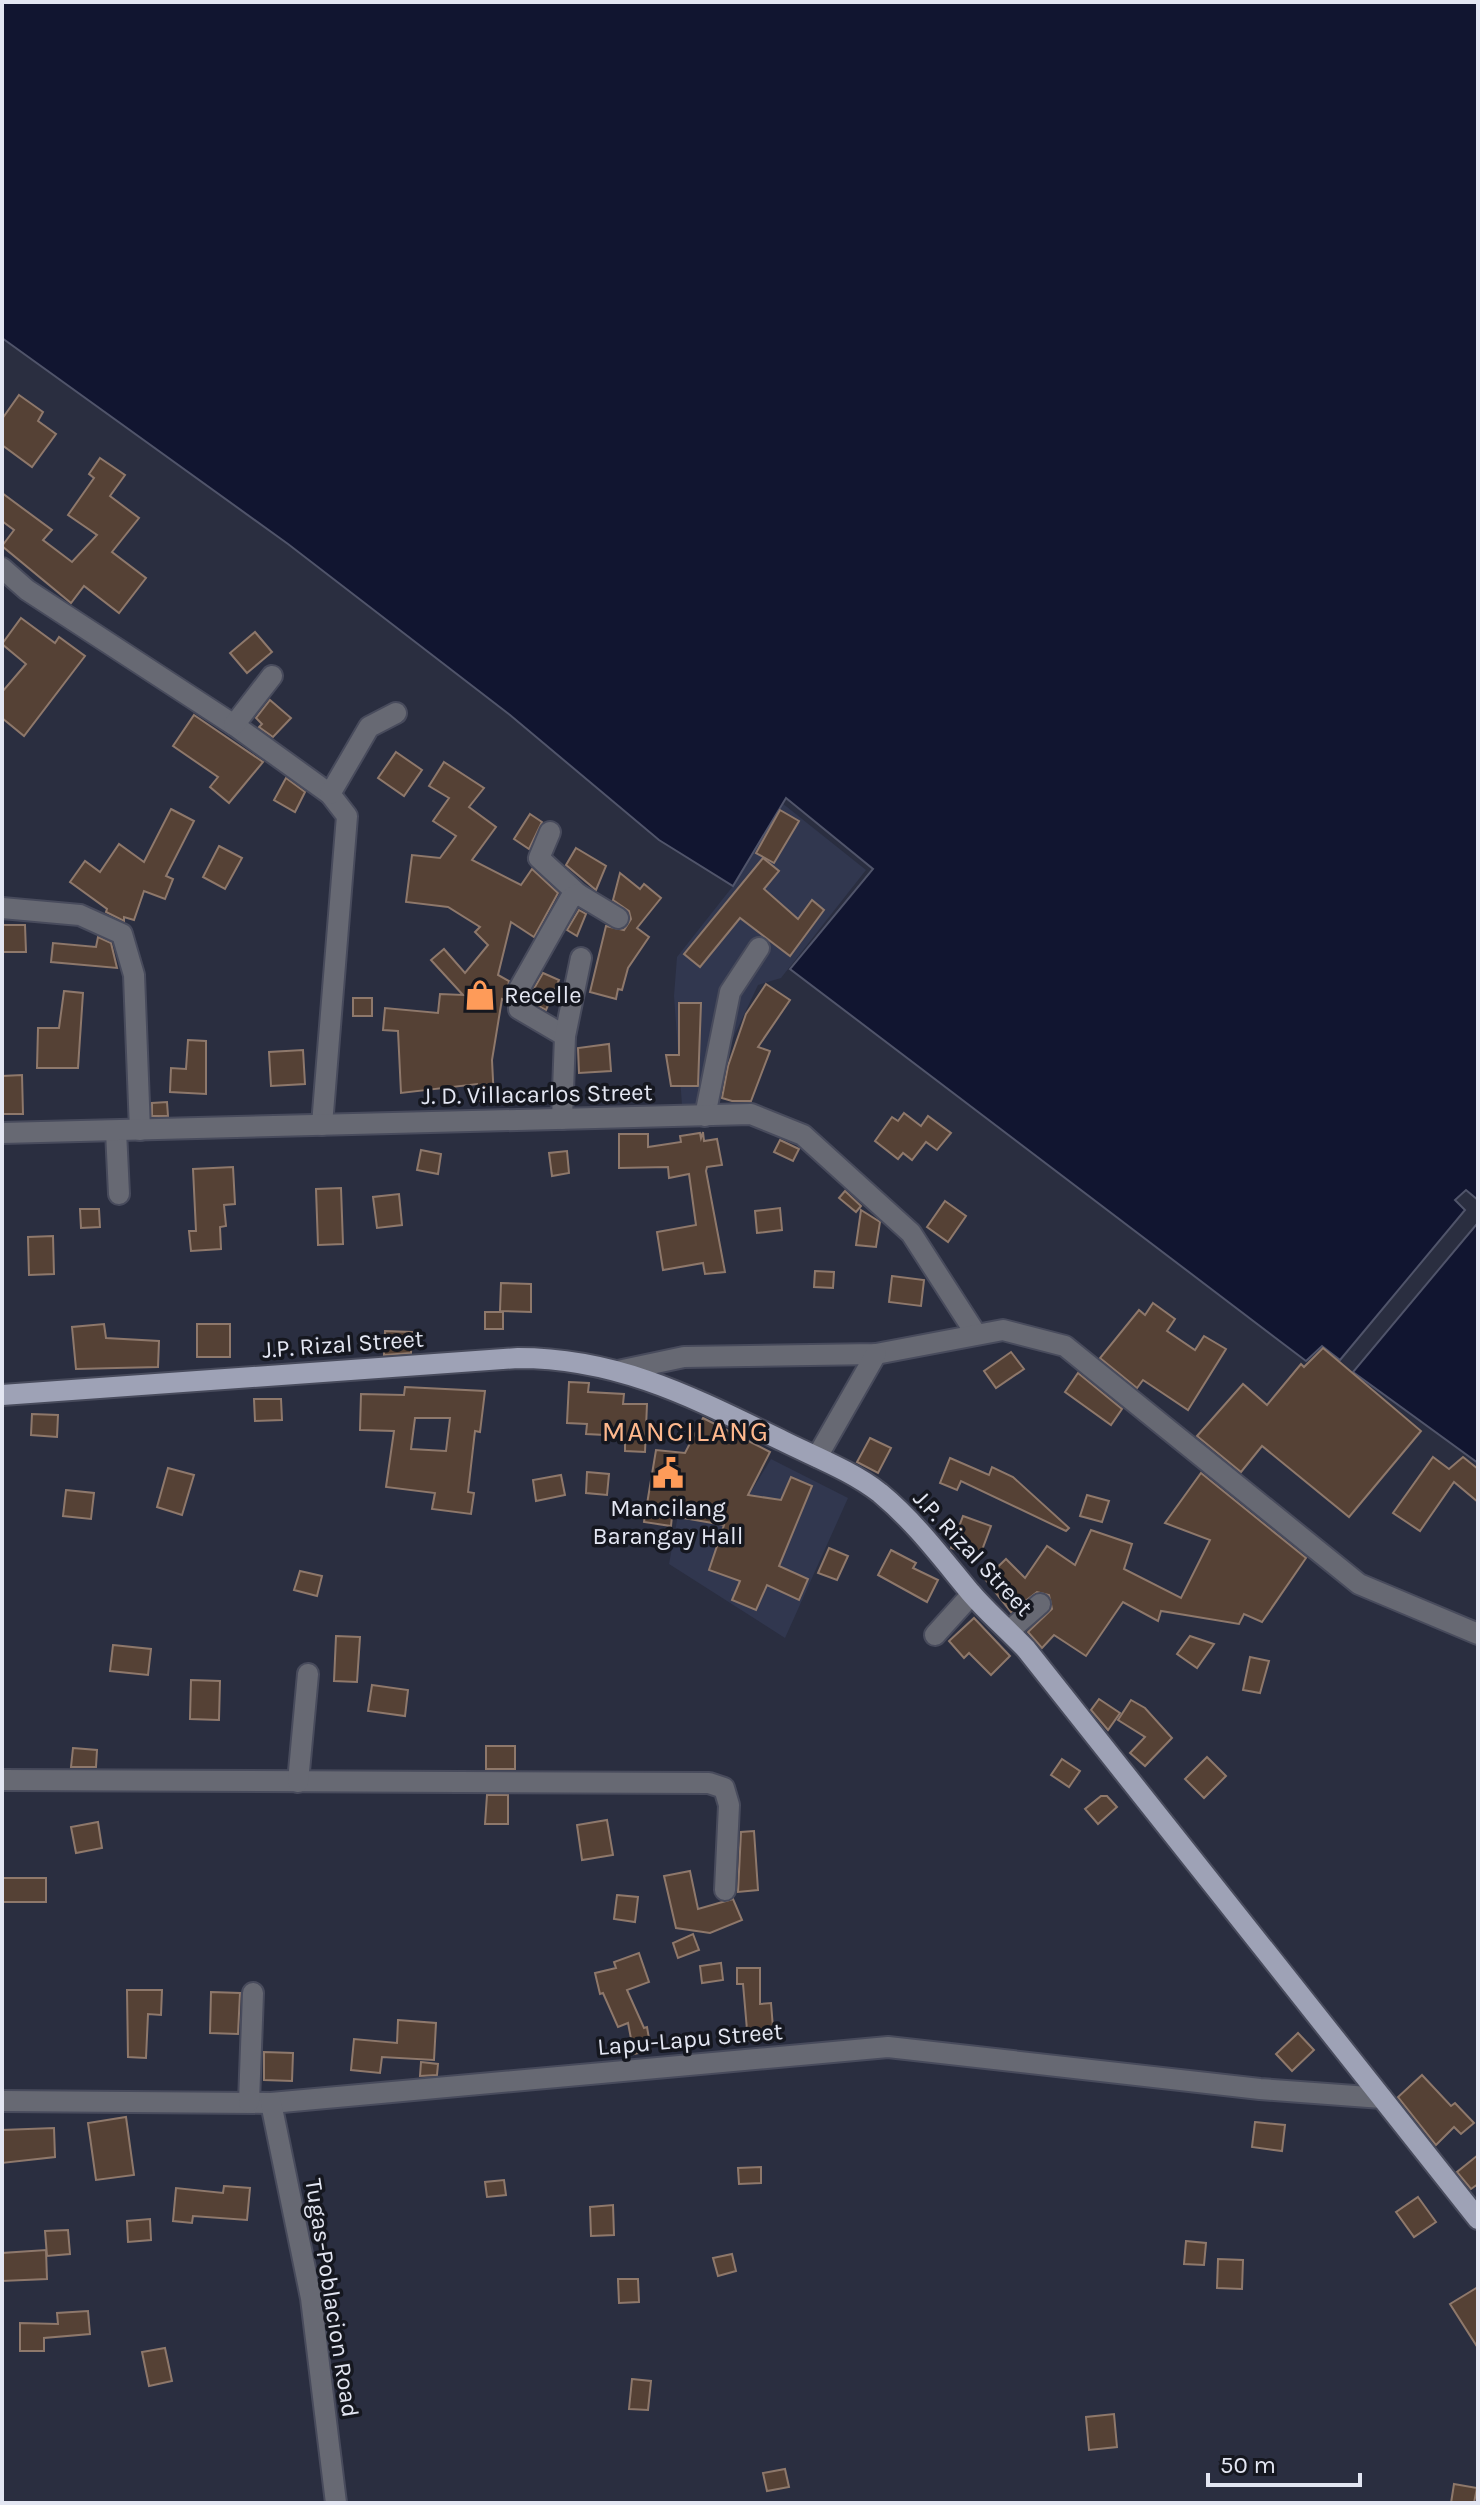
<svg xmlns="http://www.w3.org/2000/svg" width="1480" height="2505" viewBox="0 0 1480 2505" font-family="Karla,sans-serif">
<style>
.built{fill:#31374f}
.water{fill:#111530;stroke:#50546a;stroke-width:2}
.building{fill:#554135;stroke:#8e786b;stroke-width:2;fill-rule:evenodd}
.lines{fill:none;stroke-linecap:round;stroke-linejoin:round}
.minor-casing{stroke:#484b5c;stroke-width:24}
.major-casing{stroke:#484b5c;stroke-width:24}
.minor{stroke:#676973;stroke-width:20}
.major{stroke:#9ea2b6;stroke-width:20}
.labels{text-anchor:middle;stroke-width:7;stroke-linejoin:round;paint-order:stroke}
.poi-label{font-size:24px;fill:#e3e6f2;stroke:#15171f;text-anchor:start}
.street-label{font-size:24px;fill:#e3e6f2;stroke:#15171f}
.quarter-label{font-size:28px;letter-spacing:2px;fill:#feb88d;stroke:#15171f}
</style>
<rect width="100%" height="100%" fill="#2a2e40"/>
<!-- built -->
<g class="built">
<path d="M782,803L866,870L781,978L758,985L701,1106L682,1105L674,996L677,957L733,886Z"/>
<path d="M771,1459L848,1498L785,1638L669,1564L687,1466L749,1495Z"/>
</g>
<!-- water -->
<g class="water">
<path d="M2,2H1478V1200L1466,1190L1455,1200L1465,1210L1340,1360L1322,1346L1306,1361L790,969L873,869L786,798L733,886L659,840L510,715L288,544L2,338Z"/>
<path d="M1476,1225L1478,1226V1463L1353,1372Z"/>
</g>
<!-- building -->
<g class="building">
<path d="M19,395L43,412L38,421L56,434L32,467L2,445V419Z"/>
<path d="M100,458L125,475L110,496L139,518L112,552L146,578L119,613L84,586L71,603L2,546L14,530L2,521V493L52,530L43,540L72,562L97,535L68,515L94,478L89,474Z"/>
<path d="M21,618L55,643L59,637L85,656L24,736L2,718V692L26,664L2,644Z"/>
<path d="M255,632L272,652L247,673L230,653Z"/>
<path d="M270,700L291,718L273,737L259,727L262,724L256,718Z"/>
<path d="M194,715L263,762L229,803L210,787L218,777L173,746Z"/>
<path d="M396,752L422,770L404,796L378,778Z"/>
<path d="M444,762L484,788L469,807L496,827L472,860L521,885L532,869L558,893L534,937L511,922L498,975L509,981L506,1001L502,999L492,1060L494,1100L478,1101L477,1084L401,1093L398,1031L383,1030L385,1008L438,1013L440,994L463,995L431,960L444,949L465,973L488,945L475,932L480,927L448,907L406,902L412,855L440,858L456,836L433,821L449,798L429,786Z"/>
<path d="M286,778L305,792L295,812L274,800Z"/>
<path d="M171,809L194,821L166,876L173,879L165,899L144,891L134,920L124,917V921L106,912L107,909L70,882L85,861L100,872L119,844L144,862Z"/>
<path d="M780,810L799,821L774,863L756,853Z"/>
<path d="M530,814L542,822L529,849L514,839Z"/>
<path d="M219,846L242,858L225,889L203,877Z"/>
<path d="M576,848L606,866L596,890L566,865Z"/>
<path d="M763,858L779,871L764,889L798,919L812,900L824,910L790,956L740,918L700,967L684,954Z"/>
<path d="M620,873L640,889L644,884L661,898L637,928L649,937L628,968L622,990L618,989L616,999L590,992L606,926L624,930L631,919L629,911L613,900Z"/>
<path d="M579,910L586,914L577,936L567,930Z"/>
<path d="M2,925H25L26,952H2Z"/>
<path d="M98,937L111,943L117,968L51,962L53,943L96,947Z"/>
<path d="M543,973L559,980L546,1010L532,1002V992Z"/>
<path d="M766,984L790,1000L758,1047L770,1051L751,1101H732L722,1098L728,1066L746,1014Z"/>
<path d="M64,991L83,993L78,1068H37L38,1028H59Z"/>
<rect x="353" y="998" width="19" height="18"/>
<path d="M679,1003H701L698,1086H671L666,1055H679Z"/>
<path d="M188,1040L206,1041V1094L170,1092L171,1068L186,1069Z"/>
<path d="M609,1044L611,1071L579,1073L578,1048Z"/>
<path d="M303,1050L305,1084L271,1086L269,1052Z"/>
<path d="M22,1075L23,1114H2V1076Z"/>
<path d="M167,1102L168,1116H152V1103Z"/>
<path d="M904,1113L921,1126L928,1116L951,1133L937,1150L926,1142L912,1160L903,1153L898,1159L875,1141L892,1117L898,1121Z"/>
<path d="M703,1132L704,1141L717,1139L722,1165L707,1167L706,1171L725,1272L705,1274L703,1263L663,1270L657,1232L696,1225L689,1174L669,1178L668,1167L619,1168V1134H648V1147L681,1142L680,1136L700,1133L701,1138Z"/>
<path d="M780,1140L799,1149L793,1161L774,1152Z"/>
<path d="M421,1150L441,1154L438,1174L417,1170Z"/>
<path d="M567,1151L569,1173L552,1176L549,1153Z"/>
<path d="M233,1167L235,1204L224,1205L226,1226L220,1227L221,1249L191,1251L189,1231H196L193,1169Z"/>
<path d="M341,1188L343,1244L318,1245L316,1189Z"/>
<path d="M845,1191L861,1206L856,1212L839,1198Z"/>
<path d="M399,1194L402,1225L377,1228L373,1197Z"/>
<path d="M945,1201L966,1216L948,1242L927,1227Z"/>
<path d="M780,1208L782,1230L757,1233L755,1211Z"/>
<path d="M80,1209H99L100,1227L81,1228Z"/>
<path d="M861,1210L880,1222L876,1247L856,1245Z"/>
<path d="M53,1236L54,1274L29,1275L28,1237Z"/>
<path d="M815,1271L834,1272L833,1288L814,1287Z"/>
<path d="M892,1276L924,1280L921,1306L889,1302Z"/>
<path d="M501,1283L531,1284V1312L500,1311Z"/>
<path d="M1153,1303L1175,1319L1167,1331L1195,1350L1204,1336L1226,1349L1188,1410L1143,1380L1137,1388L1100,1358L1139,1310L1145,1315Z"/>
<rect x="485" y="1312" width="18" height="17"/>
<path d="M104,1324L106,1338L159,1341L158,1367L76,1369L72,1327Z"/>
<rect x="197" y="1324" width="33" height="33"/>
<path d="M385,1331L412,1332L411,1353L384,1355Z"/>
<path d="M1323,1348L1421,1431L1349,1517L1262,1446L1241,1472L1197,1436L1243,1384L1267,1405L1301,1364L1304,1367Z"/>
<path d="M1011,1352L1024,1369L996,1388L984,1371Z"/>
<path d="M1078,1373L1122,1409L1111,1425L1065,1392Z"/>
<path d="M569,1382L589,1383L588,1392L624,1394L623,1404H647L645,1452L625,1451V1436L586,1434L587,1424L567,1423Z"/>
<path d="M405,1387L485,1391L480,1432L475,1431L468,1492L474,1493L471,1514L432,1509L435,1493L386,1487L394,1431L360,1430L361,1394L404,1395ZM415,1418H450L446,1451L411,1449Z"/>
<path d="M254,1399H281L282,1420L255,1421Z"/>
<path d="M32,1414L58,1415L57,1437L31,1435Z"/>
<path d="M703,1418L770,1452L748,1495L781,1500L791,1477L812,1486L779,1566L808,1579L799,1600L767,1585L756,1610L732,1600L740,1581L709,1570L724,1525L672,1516L671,1526L644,1522L656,1450L685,1453Z"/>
<path d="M870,1438L891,1448L878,1473L857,1462Z"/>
<path d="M1433,1457L1449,1469L1463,1457L1478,1469V1502L1454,1482L1420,1531L1393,1513Z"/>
<path d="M950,1458L989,1475L992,1467L1013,1477L1069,1528L1066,1531L961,1481L957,1490L940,1483Z"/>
<path d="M168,1468L194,1475L182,1515L157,1507Z"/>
<path d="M587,1472L609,1474L607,1495L586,1493Z"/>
<path d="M1201,1473L1306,1558L1262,1622L1244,1614L1239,1624L1161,1611L1158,1621L1123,1602L1086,1656L1054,1635L1042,1648L1028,1632L1052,1609L1049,1595L1037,1592L1011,1612L985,1579L1006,1559L1025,1578L1047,1546L1075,1565L1091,1530L1132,1544L1124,1569L1181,1598L1210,1540L1165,1523Z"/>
<path d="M561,1475L565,1495L536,1501L533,1480Z"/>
<path d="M66,1490L94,1493L91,1519L63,1516Z"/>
<path d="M1087,1495L1109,1501L1102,1522L1080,1516Z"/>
<path d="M963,1516L991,1526L979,1558L951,1548Z"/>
<path d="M829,1548L848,1556L837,1580L818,1573Z"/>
<path d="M891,1550L916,1563L913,1568L938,1580L927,1602L878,1575Z"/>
<path d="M300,1571L322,1576L317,1596L294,1590Z"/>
<path d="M974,1618L1010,1656L991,1675L969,1653L964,1658L949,1641Z"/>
<path d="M336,1636L360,1637L357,1682L334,1681Z"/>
<path d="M1190,1636L1214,1644L1197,1668L1177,1654Z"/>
<path d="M113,1645L151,1649L148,1675L110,1671Z"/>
<path d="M1250,1657L1269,1661L1260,1693L1243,1690Z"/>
<path d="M191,1680L220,1681L219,1720L190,1719Z"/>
<path d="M372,1685L408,1690L405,1716L368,1711Z"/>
<path d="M1099,1699L1120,1713L1108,1730L1091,1710Z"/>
<path d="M1131,1700L1145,1708L1172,1738L1145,1766L1130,1753L1145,1737L1118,1720Z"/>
<rect x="486" y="1746" width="29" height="23"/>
<path d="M73,1748L97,1750L96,1767H71Z"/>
<path d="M1207,1757L1226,1776L1204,1798L1185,1779Z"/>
<path d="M1062,1759L1080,1771L1069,1787L1051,1775Z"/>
<path d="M487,1795H508V1824H485Z"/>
<path d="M1101,1796H1107L1117,1807L1098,1824L1085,1809Z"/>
<path d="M607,1820L613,1855L582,1860L577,1825Z"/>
<path d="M98,1822L102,1848L76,1853L71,1827Z"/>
<path d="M754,1831L758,1890L738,1892L741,1832Z"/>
<path d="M690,1871L698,1909L733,1899L742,1920L710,1933L676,1928L664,1876Z"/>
<rect x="2" y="1878" width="44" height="24"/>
<path d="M617,1895L638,1897L635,1922L614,1919Z"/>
<path d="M693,1934L699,1950L678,1958L673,1943Z"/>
<path d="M639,1953L649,1982L627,1990L644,2028L647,2027L651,2050L634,2054L628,2023L618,2027L603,1993L600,1994L595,1973L616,1968L614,1962Z"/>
<path d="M721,1963L723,1980L702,1983L700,1966Z"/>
<path d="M737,1968H760V2004L771,2003L773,2028L760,2029V2041H748L743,1984H737Z"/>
<path d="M127,1990H162L161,2015L148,2014L146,2058L128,2057Z"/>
<path d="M211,1992L240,1993L238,2034L210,2033Z"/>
<path d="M398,2020L436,2023L434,2060L382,2057L380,2073L351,2070L354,2039L397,2043Z"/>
<path d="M1298,2033L1314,2050L1292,2071L1276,2054Z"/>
<path d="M264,2052L293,2053L292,2081L264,2080Z"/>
<path d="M421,2062L438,2064L437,2075L420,2076Z"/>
<path d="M1422,2075L1451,2106L1455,2103L1474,2123L1461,2134L1454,2127L1436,2145L1398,2097Z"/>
<path d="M126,2117L134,2175L96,2180L88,2123Z"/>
<path d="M1255,2122L1285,2125L1282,2151L1252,2147Z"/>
<path d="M54,2128L55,2157L2,2163V2130Z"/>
<path d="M1478,2155V2184L1471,2189L1457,2172Z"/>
<path d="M761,2167V2183L739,2184L738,2168Z"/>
<path d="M504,2180L506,2195L487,2197L485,2182Z"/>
<path d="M224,2186L250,2188L247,2220L193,2216L192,2223L173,2221L176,2188L223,2193Z"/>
<path d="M1418,2197L1436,2222L1414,2237L1396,2212Z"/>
<path d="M613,2205L614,2235L591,2236L590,2207Z"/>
<path d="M150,2219L151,2240L128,2242L127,2221Z"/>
<path d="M68,2230L70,2254L47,2256L45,2231Z"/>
<path d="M1186,2241L1206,2243L1204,2265L1184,2264Z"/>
<path d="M46,2250L47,2279L2,2281V2253Z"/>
<path d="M732,2254L736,2271L718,2276L713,2258Z"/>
<path d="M1218,2259L1243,2260L1242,2289L1217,2288Z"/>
<path d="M618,2279H638L639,2302L619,2303Z"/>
<path d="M1478,2287V2348L1450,2304Z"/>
<path d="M88,2311L90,2334L44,2338V2351H20V2323L58,2324L57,2313Z"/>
<path d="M165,2348L172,2381L149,2386L142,2352Z"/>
<path d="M632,2379L651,2381L648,2410L629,2409Z"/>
<path d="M1114,2414L1117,2447L1089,2450L1086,2417Z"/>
<path d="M785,2469L789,2487L767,2491L763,2473Z"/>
<path d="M1454,2484L1477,2488L1474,2503H1451Z"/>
</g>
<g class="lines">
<defs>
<g id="minor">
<path d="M2,568L27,590L234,725L330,794L347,816L322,1125"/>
<path d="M234,725L272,676"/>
<path d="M330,794L369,727L396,713"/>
<path d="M550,832L539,858L578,894"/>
<path d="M2,908L80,915L122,934L134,975L140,1130"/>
<path d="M565,1036L519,1009V989L570,899L578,894L618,918"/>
<path d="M705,1116L730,992L759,948"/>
<path d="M562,1119L565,1036L581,958"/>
<path d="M116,1131L119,1194"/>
<path d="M2,1133L751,1114L803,1135L911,1233L976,1334"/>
<path d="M618,1371L684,1357L876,1354L1003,1330L1065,1346L1359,1584L1478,1634"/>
<path d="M817,1457L876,1354"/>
<path d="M1009,1631L1040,1604"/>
<path d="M935,1635L972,1594"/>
<path d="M2,1780L709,1783L724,1788L729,1805L725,1890"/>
<path d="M298,1782L308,1674"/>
<path d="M2,2101L271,2103L888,2047L1260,2089L1382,2098"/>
<path d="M249,2102L253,1993"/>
<path d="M271,2103L311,2298L336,2503"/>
</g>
<path id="major" d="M2,1395L518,1358C619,1358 694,1398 783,1441C815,1457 852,1471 880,1493C915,1522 941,1557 970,1592C987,1612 1008,1630 1026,1649L1478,2219"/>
</defs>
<!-- minor casing -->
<use href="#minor" class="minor-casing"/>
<!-- major casing -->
<use href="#major" class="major-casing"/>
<!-- minor -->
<use href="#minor" class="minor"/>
<!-- major -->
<use href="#major" class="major"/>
</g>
<!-- icons -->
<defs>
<symbol id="shop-bare" viewBox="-9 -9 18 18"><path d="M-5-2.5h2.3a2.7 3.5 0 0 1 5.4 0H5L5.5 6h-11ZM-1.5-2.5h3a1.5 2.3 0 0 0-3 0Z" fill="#fe9b59" stroke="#15171f" stroke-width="2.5" paint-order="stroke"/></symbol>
<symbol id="civic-bare" viewBox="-9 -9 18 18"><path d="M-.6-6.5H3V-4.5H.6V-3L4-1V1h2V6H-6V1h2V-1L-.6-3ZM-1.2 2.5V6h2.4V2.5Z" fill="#fe9b59" stroke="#15171f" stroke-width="2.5" paint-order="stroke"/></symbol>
</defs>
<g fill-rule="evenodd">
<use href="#shop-bare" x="458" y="973" width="44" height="44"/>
<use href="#civic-bare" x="646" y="1451" width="44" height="44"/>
</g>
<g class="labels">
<!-- poi labels -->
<g class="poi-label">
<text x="504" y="1003">Recelle</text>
<text x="668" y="1516" text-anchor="middle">Mancilang<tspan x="668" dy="28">Barangay Hall</tspan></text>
</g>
<!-- street labels -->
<g class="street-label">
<text transform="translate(537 1094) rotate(-1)" y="8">J. D. Villacarlos Street</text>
<text transform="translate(343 1344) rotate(-4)" y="8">J.P. Rizal Street</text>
<text transform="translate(973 1553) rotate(47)" y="8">J.P. Rizal Street</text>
<text transform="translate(690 2039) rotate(-5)" y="8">Lapu-Lapu Street</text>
<text transform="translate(332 2298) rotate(81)" y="8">Tugas-Poblacion Road</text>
</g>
<!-- quarter labels -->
<g class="quarter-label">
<text x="686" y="1441">MANCILANG</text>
</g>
</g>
<!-- border -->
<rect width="1480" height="2505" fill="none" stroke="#e3e6f2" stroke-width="8"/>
<!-- scale -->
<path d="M1208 2473v12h152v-12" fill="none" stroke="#e3e6f2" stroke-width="4"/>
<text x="1220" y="2473" font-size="24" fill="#e3e6f2" stroke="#15171f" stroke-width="6" paint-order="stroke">50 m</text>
</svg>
